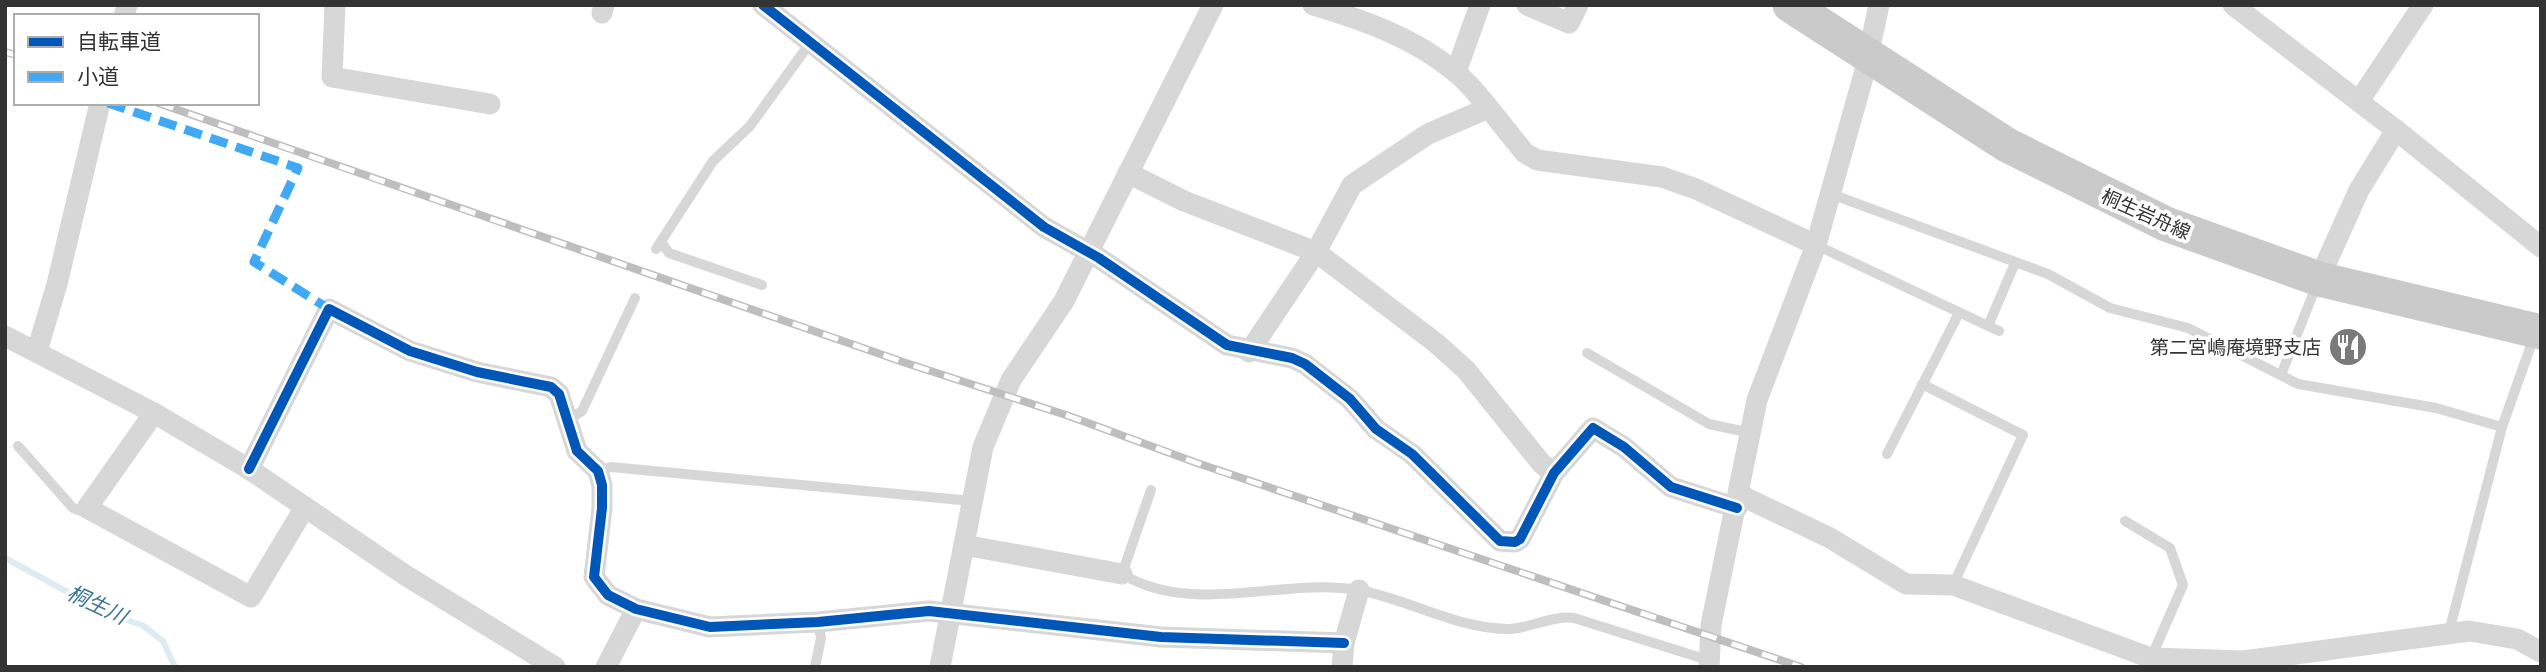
<svg xmlns="http://www.w3.org/2000/svg" width="2546" height="672" viewBox="0 0 2546 672" font-family="Roboto,'Noto Sans JP',sans-serif">
<style>
.lines{fill:none;stroke-linecap:round;stroke-linejoin:round}
.stream{stroke:#ddebf3;stroke-width:6}
.service{stroke:#d7d7d7;stroke-width:10}
.minor{stroke:#d7d7d7;stroke-width:21}
.primary{stroke:#cacaca;stroke-width:35}
.rail-casing{stroke:#bebebe;stroke-width:8}
.rail{stroke:#fff;stroke-width:5;stroke-dasharray:16;stroke-linecap:butt}
.quiet{stroke:#3fa9f5;stroke-width:9;stroke-dasharray:18 9;stroke-linecap:butt}
.cycleway-casing{stroke:#fff;stroke-width:15}
.cycleway{stroke:#0057b8;stroke-width:10}
.labels{text-anchor:middle;stroke-width:7;stroke-linejoin:round;paint-order:stroke}
.street-label{font-size:19px;fill:#333;stroke:#fff}
.poi-label{font-size:19px;fill:#333;stroke:#fff;text-anchor:end}
.water-label{font-size:21px;font-style:italic;fill:#3f7597;stroke:#fff}
</style>
<rect width="100%" height="100%" fill="#fff"/>
<g class="lines">
<!-- stream -->
<path class="stream" d="M5,558L108,614L142,625L163,641L175,667"/>
<!-- service -->
<g class="service">
<path d="M1831,194L2048,274L2110,308L2188,328L2298,384L2436,408L2502,427"/>
<path d="M661,242L669,253L762,285"/>
<path d="M1816,245L1999,331"/>
<path d="M656,249L713,161L750,126L810,43"/>
<path d="M1988,326L2015,263"/>
<path d="M1587,353L1709,424L1751,433"/>
<path d="M2281,375L2317,284"/>
<path d="M1922,384L2023,435L1953,585"/>
<path d="M567,421L582,411L635,298"/>
<path d="M18,446L73,508L81,511L87,508"/>
<path d="M1887,454L1959,313"/>
<path d="M598,471L611,467L972,501"/>
<path d="M1151,490L1122,574C1194,617 1282,577 1358,590C1409,599 1454,628 1507,629C1530,629 1551,615 1574,618L1708,660"/>
<path d="M2125,521L2170,548L2183,585L2151,658"/>
<path d="M2449,632L2502,427L2535,334"/>
<path d="M815,667L821,638L818,622"/>
</g>
<!-- minor -->
<g class="minor">
<path d="M335,5L332,77L490,104"/>
<path d="M763,5L1044,227L1099,258L1227,345L1292,358L1305,364L1350,399L1376,429L1412,454L1500,541L1515,542L1520,539L1554,473L1593,428L1624,447L1671,487L1737,508"/>
<path d="M1313,5C1363,20 1413,37 1454,71C1476,88 1505,130 1525,153L1537,160L1662,177L1696,189L1816,245"/>
<path d="M1527,5L1569,23L1578,5"/>
<path d="M2233,5L2396,130L2541,247"/>
<path d="M602,13L604,5"/>
<path d="M124,16L127,5"/>
<path d="M1456,72L1480,5"/>
<path d="M2359,101L2423,5"/>
<path d="M1128,173L1184,201L1316,252L1436,343L1466,370L1542,464L1554,473"/>
<path d="M2319,279L2359,190L2396,130"/>
<path d="M5,336L154,413L249,469L405,575L555,667"/>
<path d="M37,351L57,284L100,103"/>
<path d="M1249,352L1316,252L1352,185L1428,134L1486,109"/>
<path d="M154,413L87,508L251,597L305,507"/>
<path d="M249,469L329,309L410,351L477,372L551,387L559,394L577,451L598,471L602,485V508L594,577L608,595L636,609L710,627L818,622L929,611L1161,637L1344,643"/>
<path d="M1740,495L1830,538L1906,584L1953,585L2151,658L2243,661L2469,631L2517,639L2541,652"/>
<path d="M964,545L1122,574"/>
<path d="M606,667L636,609"/>
<path d="M940,667L983,447L1011,380L1064,301L1213,5"/>
<path d="M1342,667L1344,643L1359,590"/>
<path d="M1709,667L1711,625L1757,400L1816,245L1865,70L1879,5"/>
</g>
<!-- primary -->
<path class="primary" d="M1790,5L2007,145L2166,224L2319,279L2541,332"/>
<defs>
<g id="rail">
<path d="M5,52L16,55"/>
<path d="M158,103L906,363L1069,416L1197,463L1801,667"/>
</g>
</defs>
<!-- rail casing -->
<use href="#rail" class="rail-casing"/>
<!-- rail -->
<use href="#rail" class="rail"/>
<!-- quiet -->
<path class="quiet" d="M108,103L298,168L254,262L329,309"/>
<defs>
<g id="cycleway">
<path d="M763,5L1044,227L1099,258L1227,345L1292,358L1305,364L1350,399L1376,429L1412,454L1500,541L1515,542L1520,539L1554,473L1593,428L1624,447L1671,487L1737,508"/>
<path d="M249,469L329,309L410,351L477,372L551,387L559,394L577,451L598,471L602,485V508L594,577L608,595L636,609L710,627L818,622L929,611L1161,637L1344,643"/>
</g>
</defs>
<!-- cycleway casing -->
<use href="#cycleway" class="cycleway-casing"/>
<!-- cycleway -->
<use href="#cycleway" class="cycleway"/>
</g>
<!-- icons -->
<defs>
<symbol id="restaurant-disc" viewBox="-11 -11 22 22"><circle r="9.5" fill="#7a7a7a" stroke="#fff"/><path d="M-5-6h1v4h1v-4h1v4h1v-4h1v5L-1.5 .5V6h-2V.5L-5-1ZM5-6V6H3V1.5H1.5Q1.5-4 5-6Z" fill="#fff"/></symbol>
</defs>
<g fill-rule="evenodd">
<use href="#restaurant-disc" x="2326" y="325" width="44" height="44"/>
</g>
<g class="labels">
<!-- street labels -->
<g class="street-label">
<text transform="translate(2146 214) rotate(24)" y="7">桐生岩舟線</text>
</g>
<!-- poi labels -->
<g class="poi-label">
<text x="2321" y="354">第二宮嶋庵境野支店</text>
</g>
<!-- water labels -->
<g class="water-label">
<text transform="translate(97 605) rotate(25)" y="7">桐生川</text>
</g>
</g>
<!-- border -->
<rect width="2546" height="672" fill="none" stroke="#333333" stroke-width="14"/>
<!-- legend -->
<rect x="14" y="14" width="245" height="91" fill="#ffffff" stroke="#adadad" stroke-width="2"/>
<rect x="28" y="37" width="35" height="10" fill="#0057b8" stroke="#adadad" stroke-width="2"/>
<text x="77" y="49" font-size="21" fill="#333333">自転車道</text>
<rect x="28" y="72" width="35" height="10" fill="#3fa9f5" stroke="#adadad" stroke-width="2"/>
<text x="77" y="84" font-size="21" fill="#333333">小道</text>
</svg>
